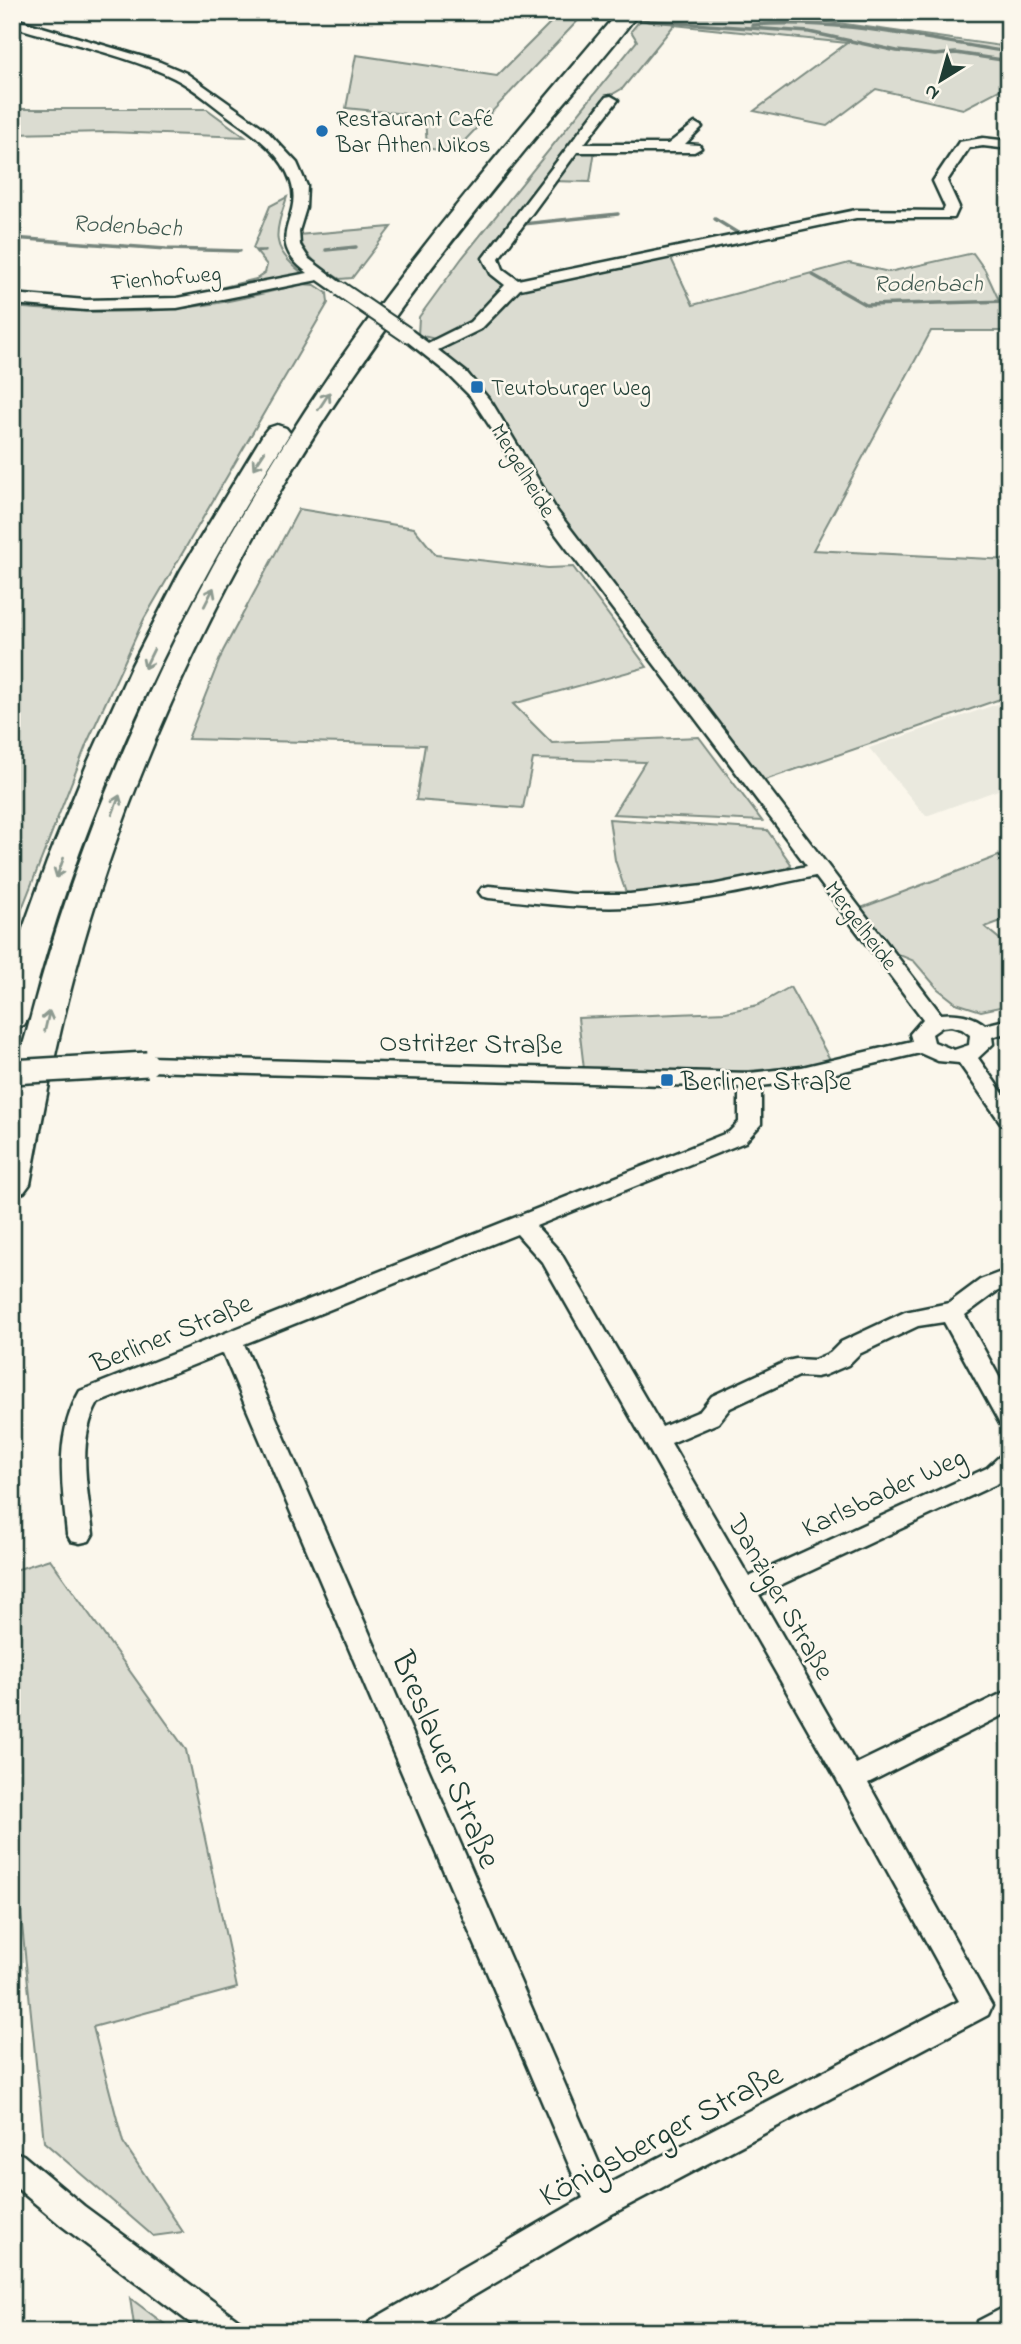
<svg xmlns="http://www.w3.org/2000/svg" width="1021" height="2344" viewBox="0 0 1021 2344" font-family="'Indie Flower',sans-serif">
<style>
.built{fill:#eae9de}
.green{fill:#dbdcd1;stroke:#7d8c82;stroke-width:2}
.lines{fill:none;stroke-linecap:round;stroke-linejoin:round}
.stream{stroke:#74847b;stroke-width:3.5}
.minor-casing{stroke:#1f3d34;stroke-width:5}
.highway-casing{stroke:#1f3d34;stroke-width:5}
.minor{fill:#fbf7ec;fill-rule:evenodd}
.highway{fill:#fbf7ec;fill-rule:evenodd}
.minor-bridge-far1-casing{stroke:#1f3d34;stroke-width:18;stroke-linecap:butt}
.minor-bridge-casing{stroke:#1f3d34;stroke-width:28;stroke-linecap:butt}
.minor-bridge-far1{stroke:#fbf7ec;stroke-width:14}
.minor-bridge{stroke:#fbf7ec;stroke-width:23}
.oneway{stroke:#8d9a90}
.poi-dot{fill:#1f6fb2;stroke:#fbf7ec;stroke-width:2.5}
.labels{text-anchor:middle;stroke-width:5;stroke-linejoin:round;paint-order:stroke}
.far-poi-label{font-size:23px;fill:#1f3d34;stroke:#fbf7ec;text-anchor:start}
.far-street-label{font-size:23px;fill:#1f3d34;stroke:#fbf7ec}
.far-water-label{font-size:24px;font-style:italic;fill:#425b52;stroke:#fbf7ec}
.street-label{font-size:28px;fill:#1f3d34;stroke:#fbf7ec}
.poi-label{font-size:28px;fill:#1f3d34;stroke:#fbf7ec;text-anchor:start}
.near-street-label{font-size:33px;fill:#1f3d34;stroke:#fbf7ec}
</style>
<rect width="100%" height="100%" fill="#fbf7ec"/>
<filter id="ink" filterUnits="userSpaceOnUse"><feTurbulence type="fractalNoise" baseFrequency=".0143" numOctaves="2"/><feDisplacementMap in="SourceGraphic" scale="14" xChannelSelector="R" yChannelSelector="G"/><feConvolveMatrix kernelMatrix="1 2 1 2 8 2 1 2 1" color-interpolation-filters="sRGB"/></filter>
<g filter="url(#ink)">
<!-- built -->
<path class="built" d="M1009,700V786L926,816L869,748Z"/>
<!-- green -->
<g class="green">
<path d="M561,12H586L453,153L427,148L425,116L346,108L356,55L497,76Z"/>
<path d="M647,12H737L845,24L1009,47V85L963,109L876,89L827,126L754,111L847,43L674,25L623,88L608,97L484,261C488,272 499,276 504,286L491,298L473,324L440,340L418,335L419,317L462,258L637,41L631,31Z"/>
<path d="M207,109L245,137L108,132L12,134V109Z"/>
<path d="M579,150H595L590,182L552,181Z"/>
<path d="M287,197C275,233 269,247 302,273L297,278L179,298L256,279L265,273L267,265L253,248L270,206Z"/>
<path d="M391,227L352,278L340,279C321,268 305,257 298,235Z"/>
<path d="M973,253L985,270L1009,322V331H931L813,550L1009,560V696L762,781L558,511L483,390L440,350L483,329L522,287L670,256L693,305L849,263L889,272Z"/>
<path d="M302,284L315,285L327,293L328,303L144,619L87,743L12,934V307C78,313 147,315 212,304C243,299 273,291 302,284Z"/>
<path d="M299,509L414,528L436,555L548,568L573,567L647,667L513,704L552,743L699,737L762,821L613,814L645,762L533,759L523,808L416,800L425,745L188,739L223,651Z"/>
<path d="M609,819L767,830L791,864L787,869L700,889L626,893L615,860Z"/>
<path d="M1009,852V918L985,927L1009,947V1005L981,1011L956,1003L938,989L914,961L897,954L861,908Z"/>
<path d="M790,987L832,1063L727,1073L584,1069L578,1018L726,1012L758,1005Z"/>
<path d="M50,1559L186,1750L237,1988L93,2027L123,2142L183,2232L153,2236L44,2142L12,1826V1571Z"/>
<path d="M130,2298L175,2332H135Z"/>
</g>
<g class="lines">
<!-- stream -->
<g class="stream">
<path d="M618,12L649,21L809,32L897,51L935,55L956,53L1009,61"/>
<path d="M752,25C839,18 923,39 1009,52"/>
<path d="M715,219L741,235"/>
<path d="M523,224L618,214"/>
<path d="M12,238L166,249L240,251"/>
<path d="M326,250L356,247"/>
<path d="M257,251H265"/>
<path d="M813,275L866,305L1009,301"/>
</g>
<defs>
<g id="minor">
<path d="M12,18L160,62L186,73L265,129L297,163L307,186L306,208L299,231L300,245L309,259L345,286L348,289L345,292H335L318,280L177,308L86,310L12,304V294L86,300L177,298L308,273C261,239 304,219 291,182C283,156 257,136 235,121C215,107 196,89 174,78C127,55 63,42 12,26Z"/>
<path d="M611,96L618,100L584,144H668L695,123L702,127L685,144L699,145L701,148L694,152H577L499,258L503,269L518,280L856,210L943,211L945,207L933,181L959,142L983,138L1009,141V149L983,146L969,148L947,181L959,207L954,218H856L520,289L481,329L438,350L467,373L492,403L557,511L941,1014C956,1012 973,1015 985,1025L1009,1019V1032L992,1037L993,1044L978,1058L1009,1102V1125L1001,1123L959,1063L938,1061L920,1053L802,1081L761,1086V1124L745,1142L536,1226L560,1252L662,1427L700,1411L712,1396L787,1361L796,1359L814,1360L830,1353L841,1342L905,1312L949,1303L980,1280L1009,1269V1286L996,1292L965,1315L1009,1395V1427L1000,1424L944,1322L918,1326L859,1354L848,1365L825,1375L816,1377L799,1376L730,1408L718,1423L671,1443L749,1577L987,1468L1000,1456L1009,1453V1477L1005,1480L759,1595L856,1764L1009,1690V1712L868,1783L992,2006L988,2015L612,2214L412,2332H366L370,2321L583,2198L223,1353L98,1403C76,1441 88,1493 93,1534L89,1541L80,1543L71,1541L67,1534C62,1484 54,1436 80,1391L729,1132L739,1122V1087L147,1071L139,1069L136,1064L139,1059L147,1057L750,1073L802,1067L912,1041L910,1034L923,1019L815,876C753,889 691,904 629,907C582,909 536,903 489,898L482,896L479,892L482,888L489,886L574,894H630L712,885L807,866L543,517L497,437L470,396L447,373L398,334L400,331H412L428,343L470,322L505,285L491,274L483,258L606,97ZM951,1026L962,1029L970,1035L969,1045L954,1050L934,1042L932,1034L942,1027ZM517,1234L543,1263L841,1787L959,2001L608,2184L244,1344Z"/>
<path d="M12,2151L23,2155L84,2206L240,2321L244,2332H202L62,2226L12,2184Z"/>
<path d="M1009,2305V2332H974L978,2321Z"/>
</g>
<g id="highway">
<path d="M618,12H639C612,48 582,82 553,116C496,185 439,255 387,328C250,516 135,748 75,973C56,1043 43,1113 30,1184L24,1192L12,1195C12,1162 9,1126 12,1093C14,1069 24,1044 30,1020C48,952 70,885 95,820C165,642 256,473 369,319C447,212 533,113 618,12Z"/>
<path d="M277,425L286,428L290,433C176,612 81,811 28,1018L24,1025L12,1028V959L47,862L88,762L132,665L181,570L264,433L268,428Z"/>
</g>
</defs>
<!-- minor casing -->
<use href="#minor" class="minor-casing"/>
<!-- highway casing -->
<use href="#highway" class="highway-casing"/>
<!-- minor -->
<use href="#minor" class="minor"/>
<!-- highway -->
<use href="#highway" class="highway"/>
<defs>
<path id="minor-bridge-far1" d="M340,289L406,334"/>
<path id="minor-bridge" d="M12,1072L147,1064"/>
</defs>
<!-- minor-bridge-far1 casing -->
<use href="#minor-bridge-far1" class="minor-bridge-far1-casing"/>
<!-- minor-bridge casing -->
<use href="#minor-bridge" class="minor-bridge-casing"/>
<!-- minor-bridge-far1 -->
<use href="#minor-bridge-far1" class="minor-bridge-far1"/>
<!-- minor-bridge -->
<use href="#minor-bridge" class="minor-bridge"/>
</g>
<!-- one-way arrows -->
<defs><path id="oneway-shaft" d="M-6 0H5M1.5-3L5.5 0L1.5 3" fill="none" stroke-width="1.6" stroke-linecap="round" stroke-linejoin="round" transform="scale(1.75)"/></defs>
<g class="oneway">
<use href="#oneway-shaft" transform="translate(324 401) rotate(-57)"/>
<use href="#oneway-shaft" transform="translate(259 460) rotate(123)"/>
<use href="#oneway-shaft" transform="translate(209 597) rotate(-63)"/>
<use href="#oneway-shaft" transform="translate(149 659) rotate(116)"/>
<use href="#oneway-shaft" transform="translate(116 805) rotate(-69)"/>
<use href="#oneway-shaft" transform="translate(60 868) rotate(110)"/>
<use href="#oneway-shaft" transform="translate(47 1021) rotate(-77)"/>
</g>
</g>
<!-- markers -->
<g class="poi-dot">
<circle cx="322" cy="131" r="7"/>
<rect x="470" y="380" width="14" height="14" rx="3.5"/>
<rect x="660" y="1073" width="14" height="14" rx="3.5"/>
</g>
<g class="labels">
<!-- far-poi labels -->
<g class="far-poi-label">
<text x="336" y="126">Restaurant Café<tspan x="336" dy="26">Bar Athen Nikos</tspan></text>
<text x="491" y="395">Teutoburger Weg</text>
</g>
<!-- far-street labels -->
<g class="far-street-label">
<text transform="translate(166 277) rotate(-5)" y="8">Fienhofweg</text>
<text transform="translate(524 470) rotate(59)" y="8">Mergelheide</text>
<text transform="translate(862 925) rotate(53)" y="8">Mergelheide</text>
</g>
<!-- far-water labels -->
<g class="far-water-label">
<text transform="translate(127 225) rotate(3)" y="8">Rodenbach</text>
<text x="928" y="291">Rodenbach</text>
</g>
<!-- street labels -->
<g class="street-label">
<text transform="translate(471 1042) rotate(1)" y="10">Ostritzer Straße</text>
<text transform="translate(171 1332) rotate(-22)" y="10">Berliner Straße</text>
<text transform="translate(883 1491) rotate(-25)" y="10">Karlsbader Weg</text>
<text transform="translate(782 1596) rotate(60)" y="10">Danziger Straße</text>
</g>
<!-- poi labels -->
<g class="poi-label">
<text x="681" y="1090">Berliner Straße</text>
</g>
<!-- near-street labels -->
<g class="near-street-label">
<text transform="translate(448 1759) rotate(67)" y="12">Breslauer Straße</text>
<text transform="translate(660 2133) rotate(-28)" y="12">Königsberger Straße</text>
</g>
</g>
<!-- margin -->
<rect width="1021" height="2344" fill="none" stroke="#fbf7ec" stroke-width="42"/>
<rect x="21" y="21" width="979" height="2302" fill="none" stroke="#1f3d34" stroke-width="2.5" filter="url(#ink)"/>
<!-- north arrow -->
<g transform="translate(941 80) rotate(217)" stroke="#fbf7ec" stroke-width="5" paint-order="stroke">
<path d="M0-5L12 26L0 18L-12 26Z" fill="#1f3d34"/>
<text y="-10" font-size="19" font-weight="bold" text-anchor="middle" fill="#1f3d34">N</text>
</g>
</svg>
